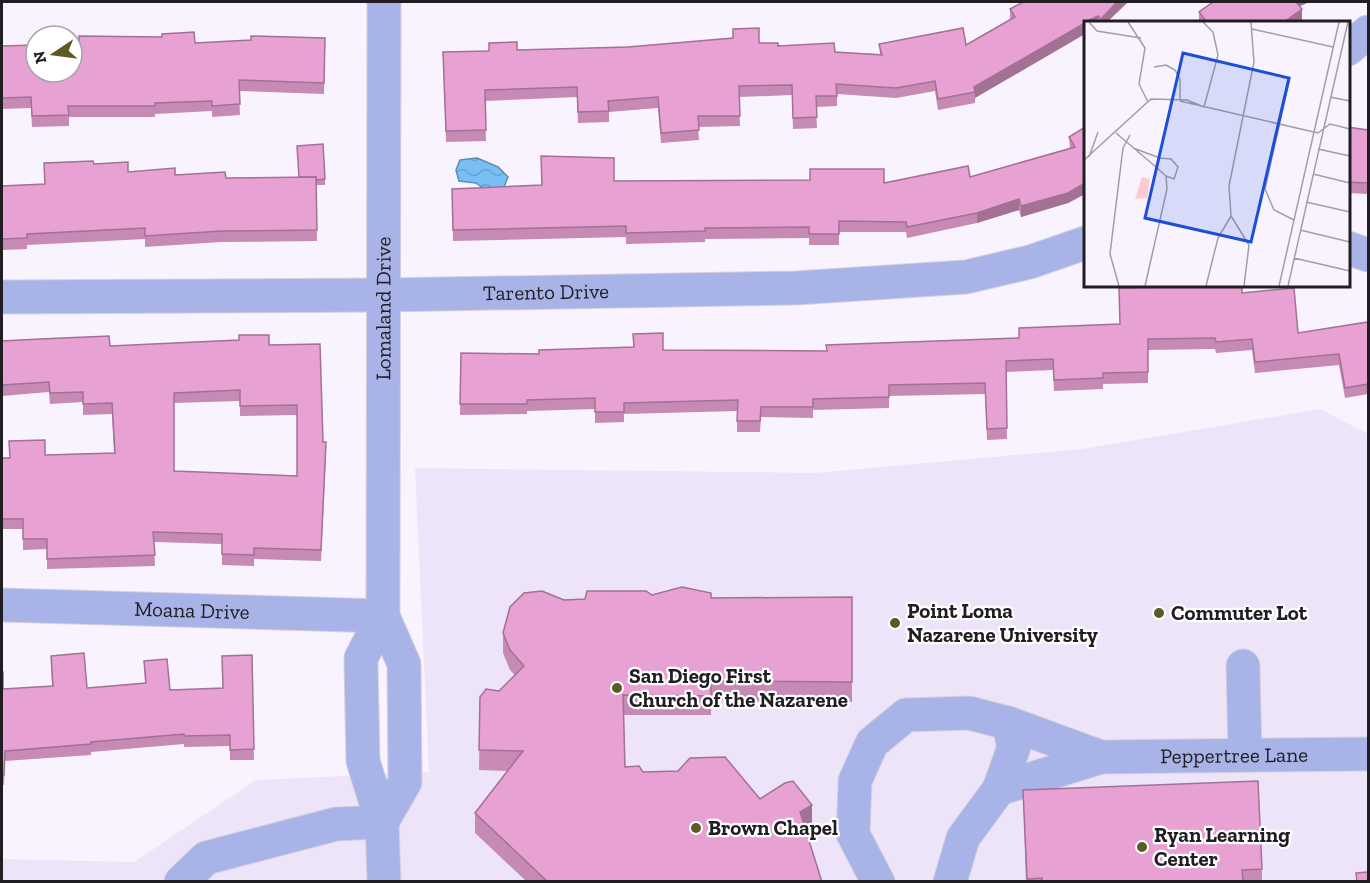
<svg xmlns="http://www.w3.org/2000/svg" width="1370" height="883" viewBox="0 0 1370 883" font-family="'Zilla Slab',serif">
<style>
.built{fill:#eee4fa}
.water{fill:url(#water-waves);stroke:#5d8fb5;stroke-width:1.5}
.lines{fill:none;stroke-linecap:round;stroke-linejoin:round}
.minor-casing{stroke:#d5d1dc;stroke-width:35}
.minor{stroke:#a8b4e7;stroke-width:33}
.wall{fill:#c78ab5;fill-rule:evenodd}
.shaded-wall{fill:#a27194}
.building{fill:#e7a1d3;stroke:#a27194;stroke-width:1.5;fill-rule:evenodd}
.poi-dot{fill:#5d5a26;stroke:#fff;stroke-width:2}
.labels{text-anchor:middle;stroke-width:4.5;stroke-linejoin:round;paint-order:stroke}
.street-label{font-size:21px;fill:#201e23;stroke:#fff}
.poi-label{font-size:21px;font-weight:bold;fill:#201e23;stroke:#fff;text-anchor:start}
.inset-road{fill:none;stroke:#a29ea7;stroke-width:1.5}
.view{fill:#1d4ed8;fill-opacity:0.15;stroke:#1d4ed8;stroke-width:3}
.inset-edge{fill:none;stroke:#201e23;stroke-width:3}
</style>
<defs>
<pattern id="water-waves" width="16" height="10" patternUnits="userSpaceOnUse" patternTransform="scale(1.5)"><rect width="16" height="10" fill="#77bff4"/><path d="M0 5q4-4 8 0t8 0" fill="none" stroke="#67a4d1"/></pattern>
</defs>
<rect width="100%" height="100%" fill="#f8f3ff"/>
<!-- built -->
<path class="built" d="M1320,409L1368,434V881L2,882V859L134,862L256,780L429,772L415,468L815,473L1083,449Z"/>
<!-- water -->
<path class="water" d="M477,158L498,167L508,177L504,187L488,192L476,183L459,181L456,170L460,160Z"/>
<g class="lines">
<defs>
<g id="minor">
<path d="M1348,49L1368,32"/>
<path d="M1348,248L1368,255"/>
<path id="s1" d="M2,297L383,295L796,288L966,277L1030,262L1085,243"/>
<path id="s2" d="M2,605L383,616"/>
<path d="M383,616L361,658V664L363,761L382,822L384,882"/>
<path d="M1243,666L1245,755"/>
<path d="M1008,723L1101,757"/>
<path id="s3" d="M999,789L1101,757L1368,754"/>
<path id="s4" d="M382,822L405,782L404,664L383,616L384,2"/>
<path d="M181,882L206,858L336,824L382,822"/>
<path d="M878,882L853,834L855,781L872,743L906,715L969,713L1008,723L1014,747L999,789L963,838L950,882"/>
</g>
</defs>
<!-- minor casing -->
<use href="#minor" class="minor-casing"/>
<!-- minor -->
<use href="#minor" class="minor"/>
</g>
<!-- wall -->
<g class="wall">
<path d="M1128,2L1107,22H1085L975,98V103L938,110L935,91L896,98L837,94V106L816,107L817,128L793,129L792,95L739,97L740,126L698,127L699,140L661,143L658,108L609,112V122L578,123L577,97L485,101L486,141L446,142L443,52L759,43L778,46L835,52L880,54L879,44L966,45L1010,19V9Z"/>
<path d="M1213,2H1309L1300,6L1302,20L1298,22H1199V12Z"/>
<path d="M325,38L324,94L239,91L240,115L212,117V111L155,114V117H69V126L32,127L31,108L2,109V46L195,43Z"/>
<path d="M1085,127V194L1068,203L1021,217L1019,210L977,223L907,238L906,232H839V245H809V238L705,239V242L626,244V237L453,241L452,189L541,185L614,181L884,183L970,177L1070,148L1069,137Z"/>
<path d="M1347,127L1368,130V194L1347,193Z"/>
<path d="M44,163L94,164L128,172L226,178L325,179V185H316L317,241L221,242L145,247V239L27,245V249L2,250V186L45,184Z"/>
<path d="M1242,293L1298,333L1368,322V394L1345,398L1339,365L1255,373L1252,350L1216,353L1215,349L1148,350V383L1103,384V389L1054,391L1053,370L1006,372L1007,439L987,440L985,394L889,396V408L813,410V418L761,417L760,432H737V411L624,414V422L595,423V409L527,411V414L460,415L461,353L539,354L663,350L827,351L1019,338L1120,324Z"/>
<path d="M2,341L110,346L269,345L323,442L326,453L321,561L254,559V566L222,565V544L154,542L155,566L47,569V549L23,550V529H2V458L45,455L114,453L112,414L83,415V402L50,404L49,392L2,396ZM240,401V416L297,415V476L174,471V403Z"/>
<path d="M652,595L711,598L852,597V702L711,701V715H624L625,767L760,799L812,825L805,828L822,882H527L475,833V813L508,771L479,770L480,697L499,691L515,675L510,670L503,653V633L564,600Z"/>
<path d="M252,655L254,760H230V746L184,747V744L91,752V755L5,761L4,785H2V672L3,689L52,686L51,656L87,688L145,683L144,661L170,690L223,688Z"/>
<path d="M1023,790L1262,869V882H1026Z"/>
</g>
<!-- shaded-wall -->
<g class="shaded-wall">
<path d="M1117,2H1128L1107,22H1101V19Z"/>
<path d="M1294,2H1309L1294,9Z"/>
<path d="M1302,9V20L1298,22H1284Z"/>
<path d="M1098,16V22H1087Z"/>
<path d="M1085,23V34L975,98L974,87Z"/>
<path d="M1085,183V194L1068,203L1021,217V206Z"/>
<path d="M1019,199V210L977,223V213Z"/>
<path d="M812,805V825L800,831V812Z"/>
</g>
<!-- building -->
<g class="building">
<path d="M1023,2H1117L1101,19L1098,16L1085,22V23L974,87L975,92L938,99L935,81L896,88L836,84L837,96H816L817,117L793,118L792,85L739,86L740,116H698L699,130L661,133L658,97L608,101L609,111L578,112L577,87L485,90L486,130L446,131L443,52L489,51V43L517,42V50L628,47L733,38V29L759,28V43H778V46L834,43L835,52L882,55L879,44L963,28L966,45L1015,17L1010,9Z"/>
<path d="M1213,2H1296L1302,9L1284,22H1207L1199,12Z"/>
<path d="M194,32L195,43L251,40V36L325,38L324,83L239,80L240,104L212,106V101L155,103V106H68L69,115L32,116L31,97L2,98V46L36,45V72H72V43H79V36L162,37V34Z"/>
<path d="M1085,127V183L1068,193L1021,206L1019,199L977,213L907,227L906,222L839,221V234H809V227L705,228V231L626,233V226L453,230L452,189L542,185L541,156L614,158V181L810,180V169H884V183L968,166L970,177L1075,147L1069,137Z"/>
<path d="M1347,127L1368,130V183L1347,182Z"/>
<path d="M323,144L325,179L316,180V177H299L297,146Z"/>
<path d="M93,161L94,164L128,162V172L175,168V175L225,172L226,178L316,177L317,230L221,231L145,236V228L27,234V238L2,239V186L45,184L44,163Z"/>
<path d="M1166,285H1242V293L1294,288L1298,333L1368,322V384L1345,388L1339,354L1255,362L1252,339L1216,342L1215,338L1148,339V372L1103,373V378L1054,380L1053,359L1006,361L1007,428L987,429L985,383L889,385V397L813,399V407H761L760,421H737L738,400L624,403V412H595V398L527,400V404H460L461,353L539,354V350L634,347L633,334L663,333V350L827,351L826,345L1019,338V328L1120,324L1119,288L1166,287Z"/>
<path d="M239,335H269V345L320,344L323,442H326L321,550L254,548V555L222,554V534L153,532L155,555L47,559V539H23V519H2V458H10L9,441L45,440V455L115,453L112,403L83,404V392L50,393L49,382L2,385V341L40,339L109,336L110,346L239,340ZM240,390V406L297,405V476L174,471V393Z"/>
<path d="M682,587L711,593V598L852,597V682L711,681V696L623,695L625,767L639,766L643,772L678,771L690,758L725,757L760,799L785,783L793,781L812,805L800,812L822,882H548L475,813L523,751L479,750L480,697L486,689L499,691L524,666L510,650L503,633L510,607L524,593L542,591L564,600L585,599L587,591H646L652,595Z"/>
<path d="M84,653L87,688L146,683L144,661L167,659L170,690L223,688L222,656L252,655L254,749L230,750V735L184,736V734L91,742V744L5,751L4,775H2V672H3V689L53,686L51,656Z"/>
<path d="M1258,781L1262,869L1242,870L1243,882H1042V878L1027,879L1023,790Z"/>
<path d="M1368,872V882H1357L1356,873Z"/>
</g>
<!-- markers -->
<g class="poi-dot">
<circle cx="1159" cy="613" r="6"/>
<circle cx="895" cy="623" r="6"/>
<circle cx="617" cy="688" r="6"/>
<circle cx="696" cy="828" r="6"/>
<circle cx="1142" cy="847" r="6"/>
</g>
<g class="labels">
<!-- street labels -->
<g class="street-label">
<text dy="7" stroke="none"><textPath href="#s1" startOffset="544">Tarento Drive</textPath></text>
<text dy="7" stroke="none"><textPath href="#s4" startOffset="524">Lomaland Drive</textPath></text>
<text dy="7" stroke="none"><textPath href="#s2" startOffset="190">Moana Drive</textPath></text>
<text dy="7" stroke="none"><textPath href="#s3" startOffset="240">Peppertree Lane</textPath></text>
</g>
<!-- poi labels -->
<g class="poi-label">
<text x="907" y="618">Point Loma<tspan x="907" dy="24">Nazarene University</tspan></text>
<text x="1171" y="620">Commuter Lot</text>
<text x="629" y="683">San Diego First<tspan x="629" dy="24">Church of the Nazarene</tspan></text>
<text x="708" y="835">Brown Chapel</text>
<text x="1154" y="842">Ryan Learning<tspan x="1154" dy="24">Center</tspan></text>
</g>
</g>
<!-- overview -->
<g transform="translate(1084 21)">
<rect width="266" height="266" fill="#f8f3ff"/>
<path d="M58,156L66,158L63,177L51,178Z" fill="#fccad0"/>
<path class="inset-road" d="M5,1L13,10L57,17M44,1L61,27L55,63L64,81M119,1L129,11L134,34L120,86M168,8L249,26M70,46L82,44L91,49L96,58V80M206,56L181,168L190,189L210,199M246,76L266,80M96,80L234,112L246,103L266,108M32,112L72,146M49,127L76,137M234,128L266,135M5,136L14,111M0,139L67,78L103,79L120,86M229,153L266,162M222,181L266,191M147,195L165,224L160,265M216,209L266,221M210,237L266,250M35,265L26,233L39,127L46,114M61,265L83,168L82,155L72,146L76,137L87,138L94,146L90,158L82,155M122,265L134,217L147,195L145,165L170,41L167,1M195,265L255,1M204,265L264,1"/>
<path class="view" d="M99,32L205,57L167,221L61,197Z"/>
<rect width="266" height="266" class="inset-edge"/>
</g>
<!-- border -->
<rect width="1370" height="883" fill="none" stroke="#201e23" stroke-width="6"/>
<!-- north arrow -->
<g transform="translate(54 54) rotate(257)"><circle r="28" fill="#ffffff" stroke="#a6a5a7" stroke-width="1.5"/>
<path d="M0-4.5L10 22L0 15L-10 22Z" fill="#5d5a26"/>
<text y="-9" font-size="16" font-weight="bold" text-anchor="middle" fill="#201e23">N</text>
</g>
</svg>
